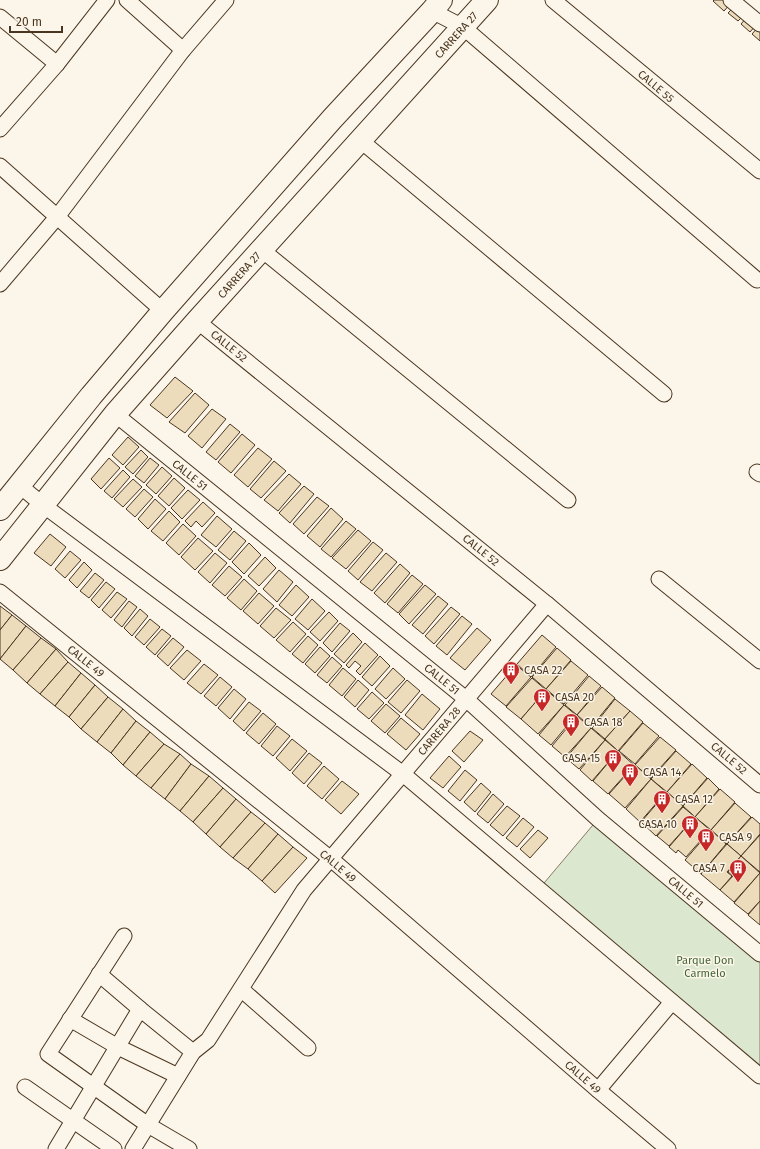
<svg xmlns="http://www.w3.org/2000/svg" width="760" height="1149" viewBox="0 0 760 1149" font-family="'Fira Sans',sans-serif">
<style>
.green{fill:#dce7d0;stroke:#887966}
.building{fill:#ecdcbc;stroke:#4a3520}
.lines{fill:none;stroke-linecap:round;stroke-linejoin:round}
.street-casing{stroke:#4a3520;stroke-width:17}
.secondary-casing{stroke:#4a3520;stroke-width:24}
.street{stroke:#fbf6e9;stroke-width:15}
.secondary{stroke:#fbf6e9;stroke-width:22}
.labels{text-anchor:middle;stroke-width:3;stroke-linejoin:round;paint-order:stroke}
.street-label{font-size:11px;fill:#4a3520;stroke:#fbf6e9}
.poi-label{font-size:11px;fill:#4a3520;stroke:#fbf6e9;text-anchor:start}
.park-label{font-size:11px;fill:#436837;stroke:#fbf6e9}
</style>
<rect width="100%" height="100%" fill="#fbf6e9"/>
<!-- green -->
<path class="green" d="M598,819L760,949V1076L539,889Z"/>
<!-- building -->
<g class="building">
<path d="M714,0H728L731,3L724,11L713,1Z"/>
<path d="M732,9L745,14L738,21L728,13Z"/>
<path d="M748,16L757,24L750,32L741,24Z"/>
<path d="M759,26H760V41L752,34Z"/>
<path d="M175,377L193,391L167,418L150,405Z"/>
<path d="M195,393L209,405L185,433L169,422Z"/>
<path d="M212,409L226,419L202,448L188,436Z"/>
<path d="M230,424L240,432L216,460L206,452Z"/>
<path d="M242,434L255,445L231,473L218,462Z"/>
<path d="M128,437L139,447L123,465L112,455Z"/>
<path d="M258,448L272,459L248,487L234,475Z"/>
<path d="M141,450L148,457L133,474L125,467Z"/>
<path d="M109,458L120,468L101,489L91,479Z"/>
<path d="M150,458L159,465L144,483L135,476Z"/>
<path d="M274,461L286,471L261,498L250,489Z"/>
<path d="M162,467L172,476L156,494L146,485Z"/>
<path d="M123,470L130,477L112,498L104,491Z"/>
<path d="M289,474L301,484L278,511L264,500Z"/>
<path d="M174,478L185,488L169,506L158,496Z"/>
<path d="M133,479L142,487L123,507L114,499Z"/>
<path d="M304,486L314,494L290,523L279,513Z"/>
<path d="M144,489L153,497L135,517L126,509Z"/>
<path d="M188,490L200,500L182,519L171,508Z"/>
<path d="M317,497L329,506L304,534L293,524Z"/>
<path d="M155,499L166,509L148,529L138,519Z"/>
<path d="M203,502L215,513L202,527L196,521L191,527L185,521Z"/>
<path d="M331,508L343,519L320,547L307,536Z"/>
<path d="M169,511L180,522L163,541L151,531Z"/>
<path d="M217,516L232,529L216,547L201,535Z"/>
<path d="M346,521L356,529L331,557L321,549Z"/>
<path d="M183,524L196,536L179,555L166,543Z"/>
<path d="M358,530L371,541L346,569L332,558Z"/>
<path d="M234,531L246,541L230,560L218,550Z"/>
<path d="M50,534L66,547L51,566L34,553Z"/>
<path d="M198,538L213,551L195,570L181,557Z"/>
<path d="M373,542L383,550L358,580L348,571Z"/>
<path d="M249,543L261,555L244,574L232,562Z"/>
<path d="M70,551L81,560L65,578L55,569Z"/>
<path d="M215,553L227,563L210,583L198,572Z"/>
<path d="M386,553L397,562L372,591L360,582Z"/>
<path d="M265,557L276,568L259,586L248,576Z"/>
<path d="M84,562L92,570L77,588L69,580Z"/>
<path d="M400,564L410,573L385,603L374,593Z"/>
<path d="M229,566L242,577L225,596L212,585Z"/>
<path d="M279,570L293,582L277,602L263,589Z"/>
<path d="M95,573L104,580L89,598L80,591Z"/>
<path d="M412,575L423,584L398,613L387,604Z"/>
<path d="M244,579L257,591L241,610L227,598Z"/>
<path d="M106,582L115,589L99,608L91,600Z"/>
<path d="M296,585L309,597L292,616L279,605Z"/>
<path d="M425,585L436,594L409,624L399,614Z"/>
<path d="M117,592L127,599L111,618L102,610Z"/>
<path d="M259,593L274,606L258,624L243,611Z"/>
<path d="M438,596L448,604L423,634L412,625Z"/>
<path d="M312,599L325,611L308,630L295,619Z"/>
<path d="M129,601L137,607L122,627L114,620Z"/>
<path d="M0,606L12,615L0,630Z"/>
<path d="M451,607L460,614L434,644L425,636Z"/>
<path d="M276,608L291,620L274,638L260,626Z"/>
<path d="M140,609L148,616L132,636L124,628Z"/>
<path d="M329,612L338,621L320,641L310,632Z"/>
<path d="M12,615L26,626L0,659V630Z"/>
<path d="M462,616L472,624L447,655L436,646Z"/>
<path d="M150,619L160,627L144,645L135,637Z"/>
<path d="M293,622L306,634L290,652L276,640Z"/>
<path d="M340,623L350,631L332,652L323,643Z"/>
<path d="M26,626L41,638L13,670L0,659Z"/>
<path d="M477,628L491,640L465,670L450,658Z"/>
<path d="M162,629L171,636L155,655L146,647Z"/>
<path d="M353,633L362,642L344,663L334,654Z"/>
<path d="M542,635L556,647L531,677L517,664Z"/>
<path d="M308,636L318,645L303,663L292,654Z"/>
<path d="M41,638L56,649L27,683L13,670Z"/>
<path d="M173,638L184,647L168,666L157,656Z"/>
<path d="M365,643L378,655L360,675L356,671L361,666L355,661L349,668L346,665Z"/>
<path d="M320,647L330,656L315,673L305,664Z"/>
<path d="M557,648L571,660L546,689L532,677Z"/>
<path d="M56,649L68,662L40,694L27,683Z"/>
<path d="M187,650L201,661L184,680L170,668Z"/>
<path d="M380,656L390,666L372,686L362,677Z"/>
<path d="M332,657L342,666L327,683L317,675Z"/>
<path d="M571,661L588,675L564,704L546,689Z"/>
<path d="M68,662L81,673L55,706L40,694Z"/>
<path d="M204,664L218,675L201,694L187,683Z"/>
<path d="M516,665L531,677L506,706L491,694Z"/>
<path d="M343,668L356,679L342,696L329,685Z"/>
<path d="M393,668L405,679L386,699L375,689Z"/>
<path d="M81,673L95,685L69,717L55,706Z"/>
<path d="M589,676L601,686L577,715L565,705Z"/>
<path d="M220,677L232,687L216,706L204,696Z"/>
<path d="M532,678L546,690L521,719L506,707Z"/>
<path d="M358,680L369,690L355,707L344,697Z"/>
<path d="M407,680L420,691L401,713L388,702Z"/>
<path d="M95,685L108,697L81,729L69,717Z"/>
<path d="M602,687L615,698L591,727L577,715Z"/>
<path d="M234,689L246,699L230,719L218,708Z"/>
<path d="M546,690L564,705L538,734L521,719Z"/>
<path d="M372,692L384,703L369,719L357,709Z"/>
<path d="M422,694L440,709L423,730L405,715Z"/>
<path d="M108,697L123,709L97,742L81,729Z"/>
<path d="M615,699L630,711L605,739L592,728Z"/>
<path d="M249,702L261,711L244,731L233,721Z"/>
<path d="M386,704L400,716L385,733L371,721Z"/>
<path d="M564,705L576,715L551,745L539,735Z"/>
<path d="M123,709L136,721L111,753L97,742Z"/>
<path d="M630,711L643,722L618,751L605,739Z"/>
<path d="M263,713L276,724L259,744L246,733Z"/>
<path d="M577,716L591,728L565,757L552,746Z"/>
<path d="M401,718L420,734L406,750L387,734Z"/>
<path d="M136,721L150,732L123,765L111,753Z"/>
<path d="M643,723L659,736L635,764L619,751Z"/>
<path d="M277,726L290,736L273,756L261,746Z"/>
<path d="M591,728L605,740L579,769L566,758Z"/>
<path d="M470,731L483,740L464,762L452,751Z"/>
<path d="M150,732L164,744L136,776L123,765Z"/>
<path d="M660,737L676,750L651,778L635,765Z"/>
<path d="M292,739L307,751L290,771L276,758Z"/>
<path d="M605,740L618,751L592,781L580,770Z"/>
<path d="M164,744L180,754L151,788L136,776Z"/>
<path d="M618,751L634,765L608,794L593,781Z"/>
<path d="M676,751L691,764L667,792L651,779Z"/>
<path d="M309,753L322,763L304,784L292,773Z"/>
<path d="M180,754L191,764L165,799L151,788Z"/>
<path d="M449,756L461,767L443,788L430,778Z"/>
<path d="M191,764L209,776L180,811L165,799Z"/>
<path d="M692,764L707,778L683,806L667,792Z"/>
<path d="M635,765L651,779L625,808L609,794Z"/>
<path d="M324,766L339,779L322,799L307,786Z"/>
<path d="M465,770L477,780L460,801L448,791Z"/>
<path d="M209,776L223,788L193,822L180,811Z"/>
<path d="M708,778L719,789L695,817L683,806Z"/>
<path d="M651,779L666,792L640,822L626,809Z"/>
<path d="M342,781L359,794L341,814L325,800Z"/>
<path d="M481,783L491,792L475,812L464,802Z"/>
<path d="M223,788L236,799L206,834L193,822Z"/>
<path d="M720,789L735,802L711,830L695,817Z"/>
<path d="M667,792L683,806L656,836L641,822Z"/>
<path d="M493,794L504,804L488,823L477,814Z"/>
<path d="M236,799L251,812L220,847L206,834Z"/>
<path d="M735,803L751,817L727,844L711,830Z"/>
<path d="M507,806L520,816L503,836L490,825Z"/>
<path d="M683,807L695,817L669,846L657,836Z"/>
<path d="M251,812L265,823L233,858L220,847Z"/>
<path d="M695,817L710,830L686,857L678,850L676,853L669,847Z"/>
<path d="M752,817L760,824V834L741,856L727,844Z"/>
<path d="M523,818L534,827L517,847L506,838Z"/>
<path d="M265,823L278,834L248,869L233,858Z"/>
<path d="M538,830L548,838L530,858L520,849Z"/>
<path d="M711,830L726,844L701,874L685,860Z"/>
<path d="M278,834L293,847L262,881L248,869Z"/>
<path d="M760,835V872L741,856Z"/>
<path d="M727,844L741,856L727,872L732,876L720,890L701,874Z"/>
<path d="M293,847L307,858L275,893L262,881Z"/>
<path d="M741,856L760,873L734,902L720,890L733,876L728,872Z"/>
<path d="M760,873V901L748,914L734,903Z"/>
<path d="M760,901V925L748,915Z"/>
</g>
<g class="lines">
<defs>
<g id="street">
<path d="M127,0L183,50"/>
<path d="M553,0L760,171"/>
<path d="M731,0L760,24"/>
<path d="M432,11L463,27L757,280"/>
<path d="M0,17L57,64"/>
<path d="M0,129L57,64L107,0"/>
<path d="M360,140L664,394"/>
<path d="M0,166L163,311"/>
<path d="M262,250L568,500"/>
<path d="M0,284L57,217L183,50L226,0"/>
<path d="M197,321L547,604L760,785"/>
<path d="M115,414L466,699L598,819L760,954"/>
<path d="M757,472L760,474"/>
<path d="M19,485L43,505L403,774L760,1076"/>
<path d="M659,579L760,661"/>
<path d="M0,592L331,859L598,1090L668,1149"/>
<path d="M124,936L48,1054L148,1125L189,1149"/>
<path d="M99,974L140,1009"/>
<path d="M241,989L308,1048"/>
<path d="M70,1019L118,1047L178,1076"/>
<path d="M25,1087L114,1149"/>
<path d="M598,1090L672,1002"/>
<path d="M56,1149L140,1009L193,1052"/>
<path d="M133,1149L193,1052L208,1040L304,890L547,604"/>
</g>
<g id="secondary">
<path d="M0,509L91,396L163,311L332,119L432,11L441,0"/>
<path d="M0,559L115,414L197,321L487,0"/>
</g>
</defs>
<!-- street casing -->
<use href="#street" class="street-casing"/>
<!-- secondary casing -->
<use href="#secondary" class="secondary-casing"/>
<!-- street -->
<use href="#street" class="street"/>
<!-- secondary -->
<use href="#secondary" class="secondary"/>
</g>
<!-- icons -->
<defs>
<symbol id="building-pin" viewBox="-11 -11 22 30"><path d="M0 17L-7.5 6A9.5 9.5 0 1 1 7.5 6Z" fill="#c62828" stroke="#fbf6e9"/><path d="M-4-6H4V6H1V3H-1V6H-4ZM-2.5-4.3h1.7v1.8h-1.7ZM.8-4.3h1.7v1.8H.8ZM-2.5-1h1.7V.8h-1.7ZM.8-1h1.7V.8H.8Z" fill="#fff"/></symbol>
</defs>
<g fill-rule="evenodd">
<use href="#building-pin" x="501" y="660" width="20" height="27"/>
<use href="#building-pin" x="532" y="687" width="20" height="27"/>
<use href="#building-pin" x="561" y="712" width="20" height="27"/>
<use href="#building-pin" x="603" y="748" width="20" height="27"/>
<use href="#building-pin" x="620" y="762" width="20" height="27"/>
<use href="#building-pin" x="652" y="789" width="20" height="27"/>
<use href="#building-pin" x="680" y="814" width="20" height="27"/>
<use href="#building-pin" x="696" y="827" width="20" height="27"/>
<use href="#building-pin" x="728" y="858" width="20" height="27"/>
</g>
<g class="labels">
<!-- street labels -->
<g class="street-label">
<text transform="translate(456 35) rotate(-48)" y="4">CARRERA 27</text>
<text transform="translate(656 86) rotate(40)" y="4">CALLE 55</text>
<text transform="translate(239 275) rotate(-48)" y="4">CARRERA 27</text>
<text transform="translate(229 346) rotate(39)" y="4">CALLE 52</text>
<text transform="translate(190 475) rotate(39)" y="4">CALLE 51</text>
<text transform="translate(481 550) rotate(39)" y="4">CALLE 52</text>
<text transform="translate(86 661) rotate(39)" y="4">CALLE 49</text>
<text transform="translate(442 679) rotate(39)" y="4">CALLE 51</text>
<text transform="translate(439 731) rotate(-50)" y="4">CARRERA 28</text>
<text transform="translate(729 758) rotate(40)" y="4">CALLE 52</text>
<text transform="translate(338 866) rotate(40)" y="4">CALLE 49</text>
<text transform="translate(686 892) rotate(40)" y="4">CALLE 51</text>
<text transform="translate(583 1077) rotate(41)" y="4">CALLE 49</text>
</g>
<!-- poi labels -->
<g class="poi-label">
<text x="524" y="674">CASA 22</text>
<text x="555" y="701">CASA 20</text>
<text x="584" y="726">CASA 18</text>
<text x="600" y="762" text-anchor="end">CASA 15</text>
<text x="643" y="776">CASA 14</text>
<text x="675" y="803">CASA 12</text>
<text x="677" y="828" text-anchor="end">CASA 10</text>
<text x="719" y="841">CASA 9</text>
<text x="725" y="872" text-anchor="end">CASA 7</text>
</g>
<!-- park labels -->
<g class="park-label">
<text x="705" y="964">Parque Don<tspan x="705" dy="13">Carmelo</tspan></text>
</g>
</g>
<!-- scale -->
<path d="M10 26v6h52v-6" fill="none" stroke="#4a3520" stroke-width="2"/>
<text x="16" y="26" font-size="12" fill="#4a3520" stroke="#fbf6e9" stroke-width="3" paint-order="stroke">20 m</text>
</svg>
